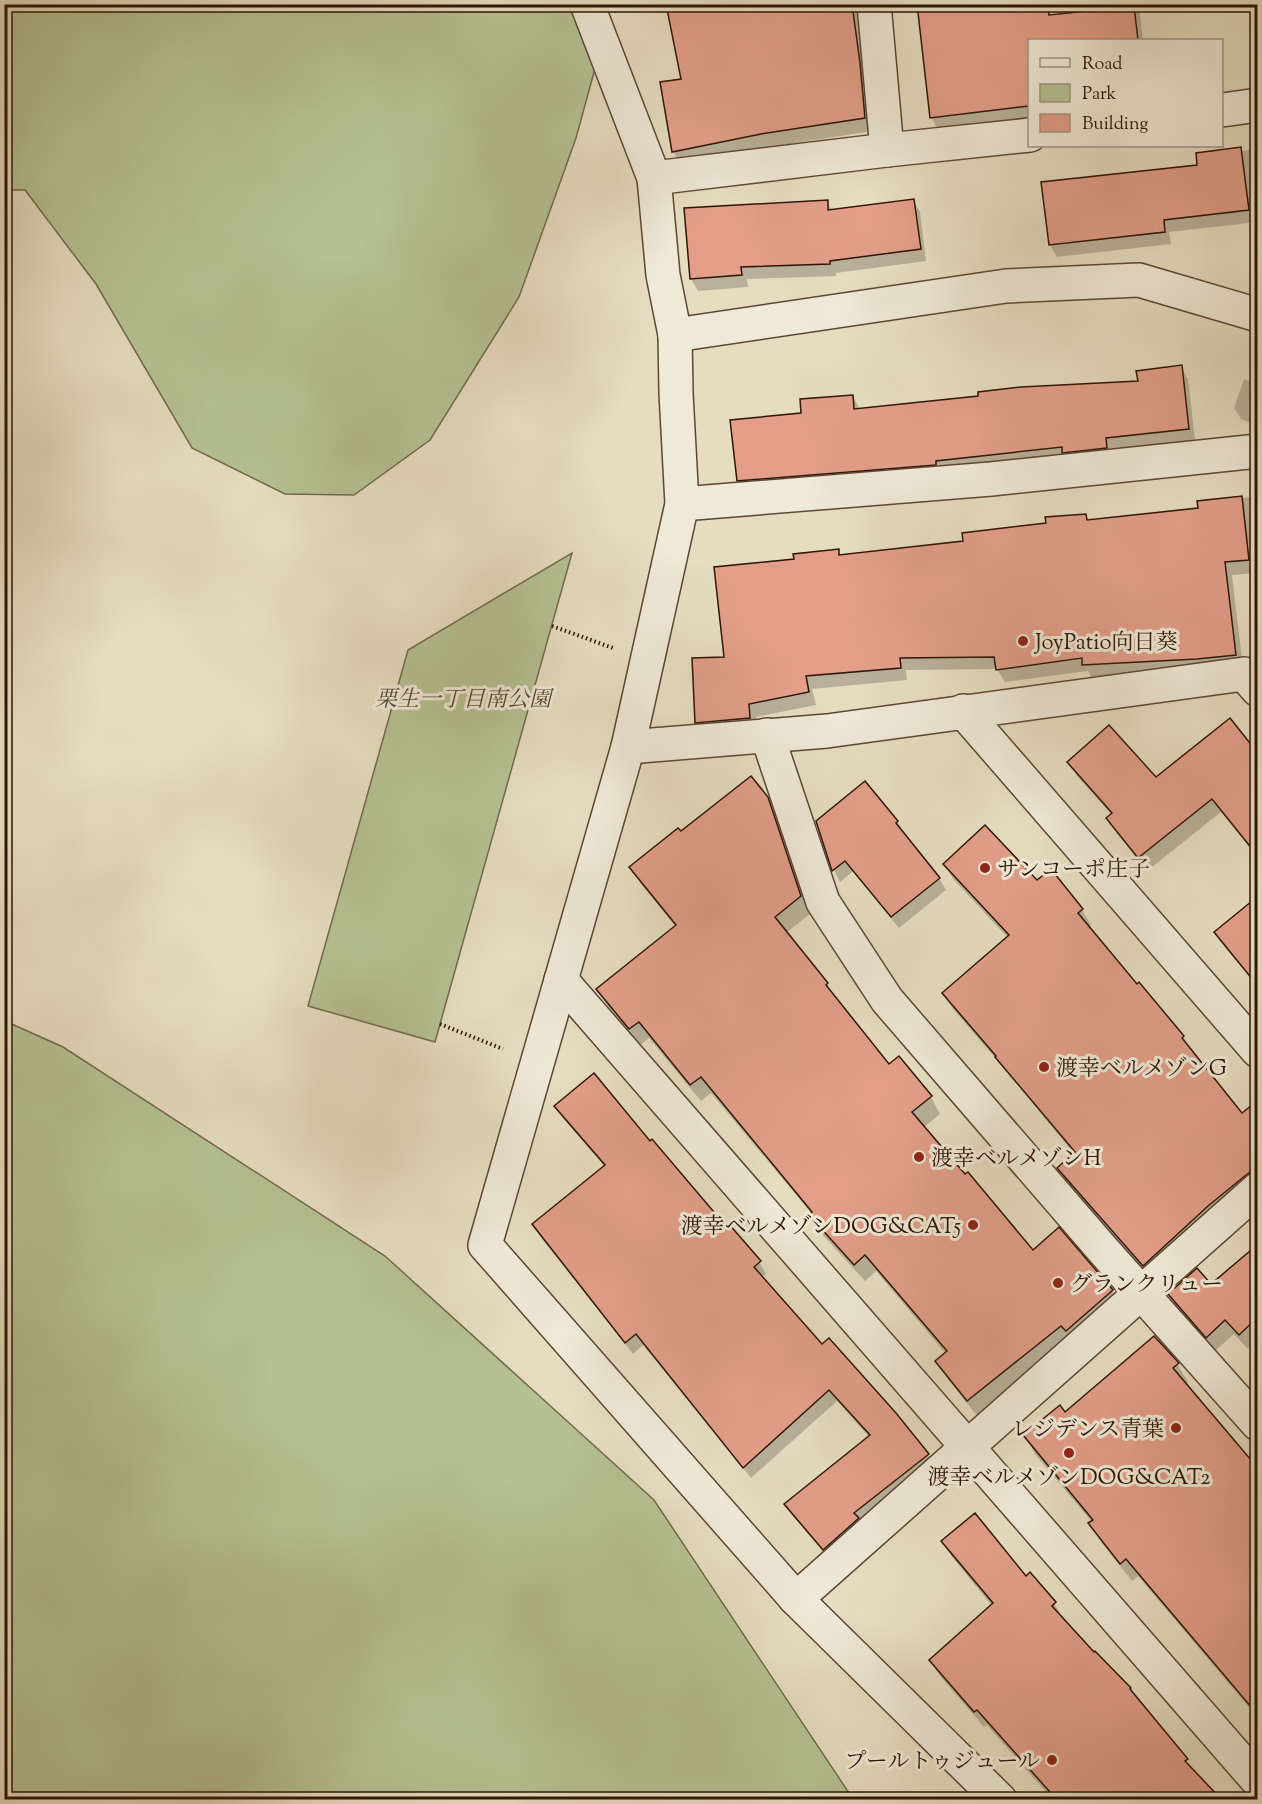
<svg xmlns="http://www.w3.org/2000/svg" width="1262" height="1804" viewBox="0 0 1262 1804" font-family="'Sorts Mill Goudy','Noto Serif JP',serif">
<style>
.green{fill:#b5c193;stroke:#726a4c;stroke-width:1.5}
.shadow{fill:#0003}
.building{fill:#e29e89;stroke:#2e1404;stroke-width:1.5}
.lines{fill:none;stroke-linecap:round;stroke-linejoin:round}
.minor-casing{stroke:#5c4633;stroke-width:36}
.path{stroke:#2e1404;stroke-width:4;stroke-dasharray:1.5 3;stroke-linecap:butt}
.minor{stroke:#efe9d7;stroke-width:33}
.poi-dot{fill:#8f2418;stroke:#efe9d7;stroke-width:2}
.labels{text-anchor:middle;stroke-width:6;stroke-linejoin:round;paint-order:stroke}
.poi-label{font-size:22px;fill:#2e1404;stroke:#efe9d7;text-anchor:start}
.park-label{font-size:22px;font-style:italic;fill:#56482f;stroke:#efe9d7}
</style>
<rect width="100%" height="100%" fill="#e6ddc1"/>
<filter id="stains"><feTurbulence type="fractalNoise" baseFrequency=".00333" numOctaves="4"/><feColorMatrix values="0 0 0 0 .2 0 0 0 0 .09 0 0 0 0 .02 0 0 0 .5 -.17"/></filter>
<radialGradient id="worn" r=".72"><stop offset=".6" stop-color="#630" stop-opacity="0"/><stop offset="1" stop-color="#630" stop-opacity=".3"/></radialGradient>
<!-- green -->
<g class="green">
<path d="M4,5H602L608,21L576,138L519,297L430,440L354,495L285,494L192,448L96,284L25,190H5Z"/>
<path d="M572,553L435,1042L308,1006L408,650Z"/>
<path d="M5,1021L63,1047L385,1256L654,1500L853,1799H5Z"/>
</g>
<!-- shadow -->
<g class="shadow">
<path d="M667,4H857L867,78L872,131L769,147L681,165L673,151L682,81Z"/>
<path d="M915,4H964L970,50L1030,43V119L938,130L932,118L919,12Z"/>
<path d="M1063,4H1139L1143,40H1054L1067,39Z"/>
<path d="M1255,4H1258V29Z"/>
<path d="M1258,149V222L1169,232L1171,244L1057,257L1050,245L1043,184L1199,166L1241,151Z"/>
<path d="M913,200L920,212L926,261L836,273V276L747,279L748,287L698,291L691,279L827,202L832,211Z"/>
<path d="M1181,367L1188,379L1195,440L745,492L738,480L802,414L853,396L860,410L1139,383Z"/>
<path d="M1244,379L1258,384V426L1241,419L1234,408Z"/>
<path d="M1258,496V558L1254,559L1256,573L1232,575L1243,668L1205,672L1091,677L1088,671L1005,682L997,669L906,670L907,680L812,689L816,705L756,717V731L704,735L696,722L726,658L796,560L838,551L841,556L965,542L1086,515L1089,522L1199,510L1198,503Z"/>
<path d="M1230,720L1258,755V857L1221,812L1147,871L1116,832L1108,818L1112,815L1077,776L1069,762L1155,779Z"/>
<path d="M767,798L777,815L810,914L786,933L827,984L837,1001L889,1066L931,1097L940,1114L923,1128L1033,1252L1112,1291L1122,1307L978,1417L947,1378L937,1361L946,1354L876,1271L865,1281L820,1232L811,1215L812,1214L711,1093L701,1101L649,1038L640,1045L608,1006L598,989L676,927L641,884L631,867L681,834Z"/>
<path d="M817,822H897L904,834L939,878L946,890L899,928L853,871L840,882L834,870Z"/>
<path d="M944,864L1036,882L1082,910L1091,925L1088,928L1137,986L1139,985L1183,1037L1193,1054L1242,1115L1258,1103V1188L1152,1281L1068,1184L1059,1168L1075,1155L1002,1066L953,1009L944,993L1008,938L954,880Z"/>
<path d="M1258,899V987L1224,946L1216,932Z"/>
<path d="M556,1106L650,1143L725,1227L759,1262L766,1274L761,1278L822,1346L928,1454L934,1466L831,1561L793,1516L786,1504L869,1437L837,1401L751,1478L643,1345L633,1354L540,1236L534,1224L605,1167L563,1118Z"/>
<path d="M1255,1249L1258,1252V1354L1251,1346L1248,1349L1234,1334L1215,1351L1178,1309L1169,1295L1211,1286Z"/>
<path d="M1177,1364L1188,1382L1185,1385L1258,1470V1718L1138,1576L1132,1581L1101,1542L1090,1524L1092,1522L1035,1454L1025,1435L1065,1414Z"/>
<path d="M943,1542L1026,1578L1054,1603L1063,1619L1134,1696L1186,1760L1193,1772L1219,1800H1053L987,1725L984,1727L940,1676L930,1660L992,1606L952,1557Z"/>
</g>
<!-- building -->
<g class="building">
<path d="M666,4H852L860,63L865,118L761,134L672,152L660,82L681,79Z"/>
<path d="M917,4H1049V15L1134,6L1138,40H1029V106L930,118Z"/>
<path d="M1241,147L1249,210L1164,220L1165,232L1049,245L1041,182L1197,165L1196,153Z"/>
<path d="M914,199L921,249L830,261V264L741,267L742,275L690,279L684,208L828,200V210Z"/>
<path d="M1182,365L1189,429L1106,438L1107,448L1062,453V447L936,461V465L737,481L730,420L801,413L800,399L853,395L854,409L978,396V392L1021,387L1138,381L1136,371Z"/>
<path d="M1242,496L1249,560L1225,562L1236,655L1197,659L1082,665V658L996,670L994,657L900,658L901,668L806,676L809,692L749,704L750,718L695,723L692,658L724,657L714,567L794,559L793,554L839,549V555L963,541L962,533L1046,523L1045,517L1086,514L1087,520L1198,508L1197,501Z"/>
<path d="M1230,718L1257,752V855L1212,799L1138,858L1106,818L1112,813L1067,762L1109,725L1156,777Z"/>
<path d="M751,776L768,797L801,896L775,917L828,983L826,985L889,1064L899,1056L932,1096L912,1112L965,1174L968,1172L1033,1250L1059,1227L1113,1290L1066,1331L1061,1326L967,1401L935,1361L947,1351L865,1255L854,1265L809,1215L812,1212L701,1077L690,1085L639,1022L629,1029L596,989L676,925L629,867L678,828L681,831Z"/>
<path d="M865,781L898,821L896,823L940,878L891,917L845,861L832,871L816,821Z"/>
<path d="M985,825L1037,880L1051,869L1083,909L1078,913L1137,984L1139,982L1184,1036L1182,1038L1242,1113L1257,1101V1167L1246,1175L1208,1206L1143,1266L1057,1168L1075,1152L995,1057L996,1056L942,993L1009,935L943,864Z"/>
<path d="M1257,897V985L1214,932Z"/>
<path d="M594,1073L650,1141L652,1139L725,1225L728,1223L761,1261L754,1267L822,1344L829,1338L896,1413L929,1454L854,1513L859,1518L823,1550L784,1504L870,1435L829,1390L743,1468L636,1334L625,1343L532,1224L605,1165L554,1106Z"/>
<path d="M1257,1245V1318L1239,1335L1225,1320L1206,1338L1168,1294L1197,1268L1211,1284Z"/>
<path d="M1154,1336L1179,1363L1173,1368L1257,1467V1714L1126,1559L1120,1564L1088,1523L1093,1520L1023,1435L1060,1405L1065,1412Z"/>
<path d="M975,1513L1026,1576L1030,1572L1056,1602L1052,1606L1094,1652L1095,1651L1131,1688L1130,1689L1188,1759L1185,1761L1222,1800H1057L977,1710L974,1712L929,1660L993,1603L941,1541Z"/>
</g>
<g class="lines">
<defs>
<g id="minor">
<path d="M587,4L654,178L663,275L675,335L1006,286L1139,280L1258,315"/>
<path d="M874,4L887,150"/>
<path d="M1222,110L1258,105"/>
<path d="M654,178L887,150L1030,135"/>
<path d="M675,335L676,393L682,504L628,747L485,1245L796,1599L1000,1800"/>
<path d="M682,504L991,479L1258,451"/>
<path d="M963,711L1258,1051"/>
<path d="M767,735L823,902L887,1000L1103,1250L1258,1424"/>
<path d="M628,747L827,731L1244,674L1258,690"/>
<path d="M561,980L1258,1781"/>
<path d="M796,1599L1258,1189"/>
</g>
</defs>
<!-- minor casing -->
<use href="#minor" class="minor-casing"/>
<!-- path -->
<g class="path">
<path d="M552,626L613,648"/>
<path d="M440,1024L503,1049"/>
</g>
<!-- minor -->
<use href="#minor" class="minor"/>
</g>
<!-- markers -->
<g class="poi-dot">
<circle cx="1023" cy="641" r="6"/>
<circle cx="985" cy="868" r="6"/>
<circle cx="1044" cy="1067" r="6"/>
<circle cx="919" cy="1157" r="6"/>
<circle cx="973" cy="1225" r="6"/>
<circle cx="1058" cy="1283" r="6"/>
<circle cx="1176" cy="1428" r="6"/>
<circle cx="1069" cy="1453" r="6"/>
<circle cx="1052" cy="1760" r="6"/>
</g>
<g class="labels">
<!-- poi labels -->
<g class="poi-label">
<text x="1035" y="649">JoyPatio向日葵</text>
<text x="997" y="876">サンコーポ庄子</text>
<text x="1056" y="1075">渡幸ベルメゾンG</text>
<text x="931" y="1165">渡幸ベルメゾンH</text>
<text x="961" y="1233" text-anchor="end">渡幸ベルメゾンDOG&amp;CAT5</text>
<text x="1070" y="1291">グランクリュー</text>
<text x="1164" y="1436" text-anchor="end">レジデンス青葉</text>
<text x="1069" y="1484" text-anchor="middle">渡幸ベルメゾンDOG&amp;CAT2</text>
<text x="1040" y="1768" text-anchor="end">プールトゥジュール</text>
</g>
<!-- park labels -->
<g class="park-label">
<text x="463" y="706">栗生一丁目南公園</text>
</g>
</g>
<!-- margin -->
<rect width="1262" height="1804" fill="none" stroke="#e6ddc1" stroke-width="24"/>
<rect x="6" y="6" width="1250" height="1792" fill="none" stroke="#2e1404" stroke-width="3"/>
<rect x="12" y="12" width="1238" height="1780" fill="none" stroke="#2e1404" stroke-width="1.5"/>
<!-- legend -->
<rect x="1028" y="39" width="195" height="108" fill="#efe9d7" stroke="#a29483" stroke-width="1.5"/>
<rect x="1040" y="58" width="30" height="9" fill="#efe9d7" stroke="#a29483" stroke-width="1.5"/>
<text x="1082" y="69" font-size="18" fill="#2e1404">Road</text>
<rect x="1040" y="84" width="30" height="18" fill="#b5c193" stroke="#a29483" stroke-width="1.5"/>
<text x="1082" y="99" font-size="18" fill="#2e1404">Park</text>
<rect x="1040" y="114" width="30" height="18" fill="#e29e89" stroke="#a29483" stroke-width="1.5"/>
<text x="1082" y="129" font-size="18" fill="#2e1404">Building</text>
<rect width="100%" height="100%" filter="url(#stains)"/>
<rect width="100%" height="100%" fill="url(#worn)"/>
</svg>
